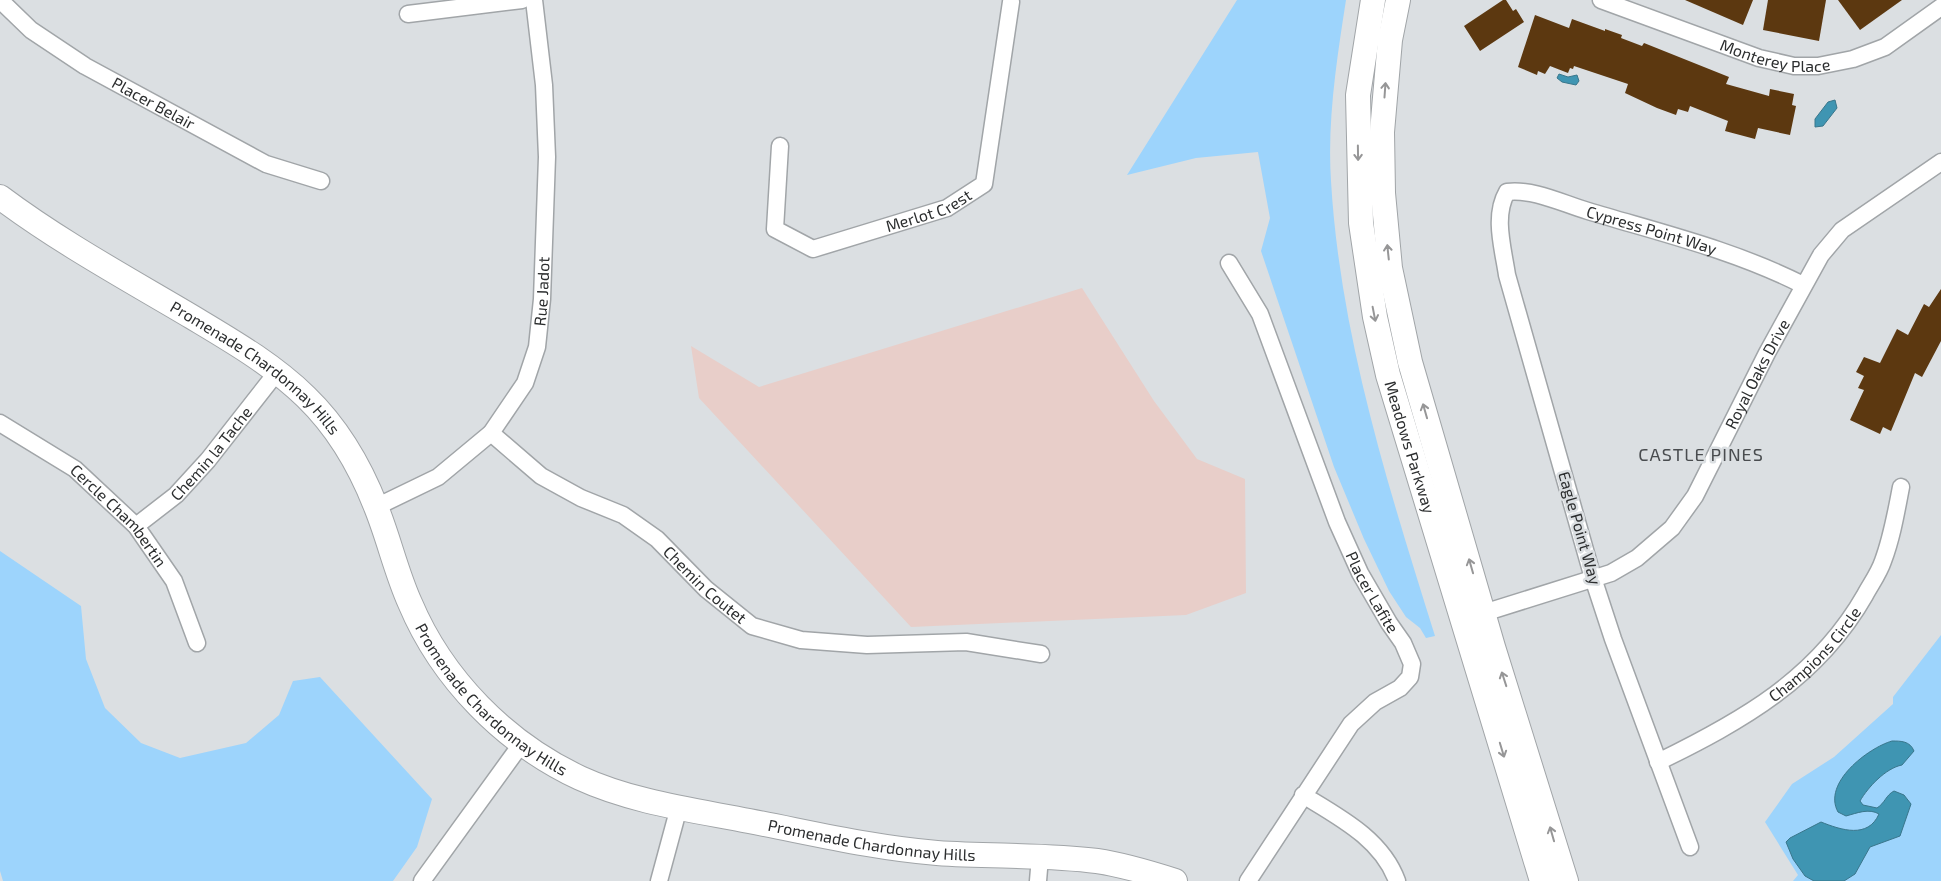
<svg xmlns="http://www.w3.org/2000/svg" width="1941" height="881" viewBox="0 0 1941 881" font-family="'Exo 2',sans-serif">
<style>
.industrial{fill:#e8cec9}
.green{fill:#9dd4fc}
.water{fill:#3f95b2;stroke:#39768b}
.building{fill:#5c3810}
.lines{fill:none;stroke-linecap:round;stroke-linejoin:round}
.street-casing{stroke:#a1a5a8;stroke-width:19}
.secondary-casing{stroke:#a1a5a8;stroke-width:26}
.street{stroke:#fff;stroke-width:16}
.secondary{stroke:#fff;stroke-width:24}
.oneway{stroke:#969697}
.labels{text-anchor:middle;stroke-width:5;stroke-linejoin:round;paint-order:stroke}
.street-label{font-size:16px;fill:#2c2e2f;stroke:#dbdfe2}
.neighbourhood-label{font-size:18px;letter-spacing:1px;fill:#494c4f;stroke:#dbdfe2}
</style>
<rect width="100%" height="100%" fill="#dbdfe2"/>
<!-- industrial -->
<path class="industrial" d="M1082,288L1154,401L1197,459L1245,479L1246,593L1186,615L911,627L699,398L691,346L759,387Z"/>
<!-- green -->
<g class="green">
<path d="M1237,0H1346C1337,58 1327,121 1331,181C1340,336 1389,489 1435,636L1426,638L1420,628L1406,617L1389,591L1364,539L1334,467L1261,251L1270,218L1258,152L1196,158L1127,175Z"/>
<path d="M0,551L81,606L86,659L105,708L141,743L180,758L246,743L279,715L293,681L320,677L432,799L417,847L393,881H3L0,871Z"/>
<path d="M1941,635V881H1793L1798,875L1765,822L1792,784L1834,757L1893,704V697Z"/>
</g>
<!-- water -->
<g class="water">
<path d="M1559,74L1568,77L1577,75L1579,81L1576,85L1562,82L1557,78Z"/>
<path d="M1835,100L1837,108L1823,126L1815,127V119L1828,102Z"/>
<path d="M1892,741C1901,741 1910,741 1914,751L1902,765C1886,768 1868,787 1860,801L1863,805L1877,808C1885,803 1886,795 1894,791L1904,795L1911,804L1900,836L1870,847L1855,874L1844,881H1814L1805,876L1793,859L1786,842L1790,838L1821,822C1841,830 1868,839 1879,814C1869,808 1857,813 1846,816L1838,812C1822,783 1868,748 1892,741Z"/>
</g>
<!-- building -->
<g class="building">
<path d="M1503,0H1506L1513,11L1516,9L1524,22L1480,51L1464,26Z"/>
<path d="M1685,0H1753L1743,25Z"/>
<path d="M1768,0H1826L1819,41L1763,30Z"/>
<path d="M1838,0H1902L1860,30Z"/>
<path d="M1535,15L1569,28L1572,19L1605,31V29L1622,35L1621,38L1642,46L1644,43L1729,77L1726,84L1769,96L1770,89L1794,94L1792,105L1796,106L1790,135L1758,128L1755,139L1725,131L1728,121L1690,106L1688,112L1678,109L1676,115L1657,108L1625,93L1628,84L1574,66L1573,69L1570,68L1568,73L1550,66L1545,74L1538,71L1537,75L1518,67Z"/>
<path d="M1941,289V341L1922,377L1915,373L1891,431L1883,427L1880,434L1850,420L1864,390L1858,388L1864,376L1856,372L1864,357L1880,363L1897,329L1908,335L1924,304L1929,307Z"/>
</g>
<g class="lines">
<defs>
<g id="street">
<path id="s1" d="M0,0L31,30L85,66L266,164L321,181"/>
<path id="s2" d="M1601,0L1759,58L1794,66H1818L1853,59L1885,47L1941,7"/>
<path d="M408,14L522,0"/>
<path id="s3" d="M780,146L775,229L813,249L947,208L984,184L1011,2"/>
<path id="s4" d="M1229,263L1260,314L1337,522L1360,573L1389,623L1403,643L1412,664L1410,677L1400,688L1375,702L1351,724L1248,881"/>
<path id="s5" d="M0,423L75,469L136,526L174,581L197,643"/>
<path id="s6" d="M491,433L541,476L581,498L623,515L657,539L706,589L752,626L801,640L867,645L966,642L1041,654"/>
<path id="s7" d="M376,507L438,477L491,433L525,383L537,347L542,299L547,157L544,85L534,0"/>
<path id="s8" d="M136,526L176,495L208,460L277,372"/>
<path id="s9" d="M1474,616L1611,573L1637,558L1672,528L1695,496L1767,353L1821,255L1842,230L1941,162"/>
<path id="s10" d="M1658,762C1742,721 1817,679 1865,595C1871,584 1879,573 1883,561C1892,537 1896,513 1901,487"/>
<path d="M1303,795C1339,817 1382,839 1397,881"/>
<path id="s11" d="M1690,847L1613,639L1593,578L1507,275C1503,248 1493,216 1507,192C1535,189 1561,203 1588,211C1661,233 1734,250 1803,285"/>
<path d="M422,881L522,743"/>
<path d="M659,881L679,807"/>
<path d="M1038,881L1040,857"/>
</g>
<g id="secondary">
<path id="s12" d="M1373,0L1358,95L1361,223L1375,317L1388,375L1542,881"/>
<path d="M1398,0L1390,40L1382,132L1383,193L1390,268L1410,362L1493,647L1566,881"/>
<path id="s13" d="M0,197C60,242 128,279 192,317C232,341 272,364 306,397C337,427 360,466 376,507C389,539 396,572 410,603C442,679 505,743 580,778C632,802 693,810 749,821C812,833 874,848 937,853C990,857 1044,854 1097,861C1124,865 1150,873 1175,881"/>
</g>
</defs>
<!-- street casing -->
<use href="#street" class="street-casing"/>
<!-- secondary casing -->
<use href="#secondary" class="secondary-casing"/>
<!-- street -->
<use href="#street" class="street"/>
<!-- secondary -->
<use href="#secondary" class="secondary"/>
</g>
<!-- one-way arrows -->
<defs><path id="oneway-shaft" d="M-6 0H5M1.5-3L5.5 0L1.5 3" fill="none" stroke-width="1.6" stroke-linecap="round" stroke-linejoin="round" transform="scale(1.25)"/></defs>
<g class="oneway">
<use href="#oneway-shaft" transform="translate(1385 90) rotate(-86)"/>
<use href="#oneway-shaft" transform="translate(1358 153) rotate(89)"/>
<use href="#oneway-shaft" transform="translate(1388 252) rotate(-96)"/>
<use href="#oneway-shaft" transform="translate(1374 314) rotate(79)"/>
<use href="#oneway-shaft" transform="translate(1425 411) rotate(-106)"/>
<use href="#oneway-shaft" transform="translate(1471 566) rotate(-106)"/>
<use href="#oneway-shaft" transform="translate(1504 679) rotate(-108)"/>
<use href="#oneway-shaft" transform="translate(1502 750) rotate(73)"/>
<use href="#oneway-shaft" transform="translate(1552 834) rotate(-106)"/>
</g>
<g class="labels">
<!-- street labels -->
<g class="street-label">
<text dy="6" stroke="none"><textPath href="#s2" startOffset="184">Monterey Place</textPath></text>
<text dy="6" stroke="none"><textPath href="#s1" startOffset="186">Placer Belair</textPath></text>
<text dy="6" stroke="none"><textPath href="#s3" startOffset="248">Merlot Crest</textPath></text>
<text dy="6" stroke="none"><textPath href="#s11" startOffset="836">Cypress Point Way</textPath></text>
<text dy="6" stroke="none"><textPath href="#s7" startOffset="292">Rue Jadot</textPath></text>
<text dy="6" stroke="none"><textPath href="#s13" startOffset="308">Promenade Chardonnay Hills</textPath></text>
<text dy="6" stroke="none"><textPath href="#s9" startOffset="396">Royal Oaks Drive</textPath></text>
<text dy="6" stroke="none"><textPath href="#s12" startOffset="454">Meadows Parkway</textPath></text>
<text dy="6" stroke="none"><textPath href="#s8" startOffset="105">Chemin la Tache</textPath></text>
<text dy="6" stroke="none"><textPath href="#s5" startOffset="152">Cercle Chambertin</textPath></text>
<text transform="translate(1580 528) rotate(74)" y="6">Eagle Point Way</text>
<text dy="6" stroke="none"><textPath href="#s6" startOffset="265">Chemin Coutet</textPath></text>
<text dy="6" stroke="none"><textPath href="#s4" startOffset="360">Placer Lafite</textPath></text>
<text dy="6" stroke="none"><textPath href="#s10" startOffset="192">Champions Circle</textPath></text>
<text dy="6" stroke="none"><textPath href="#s13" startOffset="728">Promenade Chardonnay Hills</textPath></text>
<text dy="6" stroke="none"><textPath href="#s13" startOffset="1148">Promenade Chardonnay Hills</textPath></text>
</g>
<!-- neighbourhood labels -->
<g class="neighbourhood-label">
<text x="1701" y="461">CASTLE PINES</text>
</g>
</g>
</svg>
